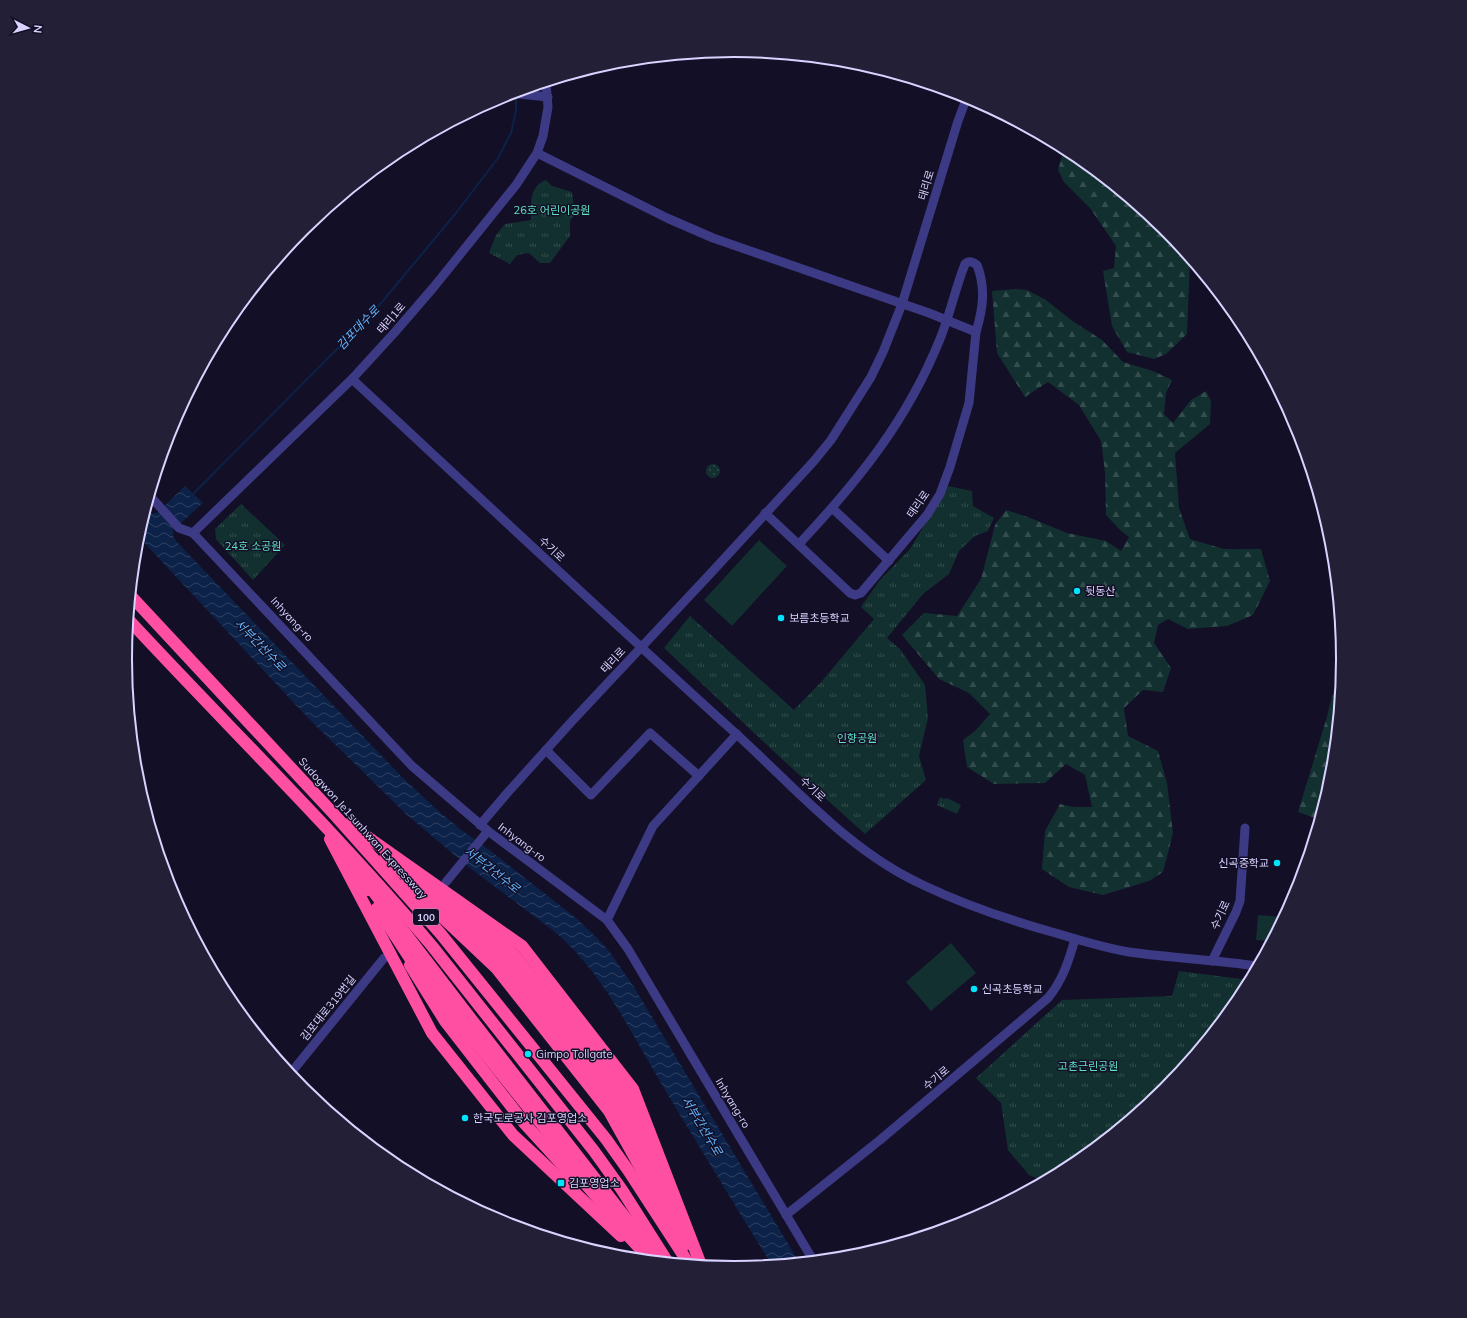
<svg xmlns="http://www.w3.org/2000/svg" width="1467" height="1318" viewBox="0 0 1467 1318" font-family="Mulish,'Noto Sans KR',sans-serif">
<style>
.grass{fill:url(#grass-dots)}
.forest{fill:url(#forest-firs)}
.park{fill:url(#park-tufts)}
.pitch{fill:#12302f}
.water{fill:url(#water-waves)}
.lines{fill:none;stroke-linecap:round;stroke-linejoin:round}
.stream{stroke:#0c2248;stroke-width:2}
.minor{stroke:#3d3a85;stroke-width:9}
.highway{stroke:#ff4fa3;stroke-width:12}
.poi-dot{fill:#00e5ff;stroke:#130f26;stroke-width:1.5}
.labels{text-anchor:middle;stroke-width:3;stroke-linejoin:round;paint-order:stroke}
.shield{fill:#130f26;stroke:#9e99be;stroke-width:1}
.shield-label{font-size:10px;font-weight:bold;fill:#d9d4ff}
.street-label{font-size:11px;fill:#d9d4ff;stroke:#130f26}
.park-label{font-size:11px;fill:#5fe0c0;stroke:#130f26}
.poi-label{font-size:11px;fill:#d9d4ff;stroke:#130f26;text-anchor:start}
.water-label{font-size:12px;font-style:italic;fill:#62b6ff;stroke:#130f26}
.rim{fill:none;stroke:#d9d4ff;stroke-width:2}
</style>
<defs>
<pattern id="grass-dots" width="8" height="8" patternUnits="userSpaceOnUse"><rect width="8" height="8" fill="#12302f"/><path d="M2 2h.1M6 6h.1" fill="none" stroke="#344d4e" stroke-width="1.8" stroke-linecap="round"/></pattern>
<pattern id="forest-firs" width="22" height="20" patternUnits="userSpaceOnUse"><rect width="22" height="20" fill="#12302f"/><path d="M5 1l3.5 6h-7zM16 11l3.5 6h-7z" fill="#344d4e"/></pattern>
<pattern id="park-tufts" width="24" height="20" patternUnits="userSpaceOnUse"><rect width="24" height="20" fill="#12302f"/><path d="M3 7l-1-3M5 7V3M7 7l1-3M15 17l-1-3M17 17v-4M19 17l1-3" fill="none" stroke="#344d4e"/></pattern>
<pattern id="water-waves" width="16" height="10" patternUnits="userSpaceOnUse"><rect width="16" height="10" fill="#0c2248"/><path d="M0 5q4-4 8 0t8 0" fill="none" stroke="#2f4163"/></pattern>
</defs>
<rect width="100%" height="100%" fill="#130f26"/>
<!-- grass -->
<circle class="grass" cx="713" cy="471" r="7"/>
<!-- forest -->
<g class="forest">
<path d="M1064,149L1072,153L1164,229L1190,260L1187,334L1166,354L1154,359L1127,352L1112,326L1103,271L1114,268L1116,246L1090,208L1064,182L1058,170Z"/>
<path d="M1015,289L1027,290L1046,300L1071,320L1102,340L1123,362L1153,371L1172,380L1166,393L1164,414L1173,423L1191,400L1206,391L1211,401L1210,424L1175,453L1179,508L1190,539L1224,549H1261L1270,581L1253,615L1227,626L1188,629L1168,619L1158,625L1154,643L1171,668L1163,692L1143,690L1124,708L1128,736L1158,751L1167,783L1173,833L1163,872L1149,881L1103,895L1069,887L1042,869L1045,831L1060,804L1073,807H1092L1085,775L1066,764L1045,783L994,784L967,767L963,740L976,730L990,714L969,693L939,679L902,635L924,613L957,616L981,579L995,525L1006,510L1028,517L1067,533L1106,541L1121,551L1129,537L1121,531L1106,515L1105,472L1101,441L1079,405L1048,382L1025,397L997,353L992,291Z"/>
<path d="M1342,657L1331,778L1318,819L1298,812L1326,720Z"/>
</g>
<!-- park -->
<g class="park">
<path d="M546,180L552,186L572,192L575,214L570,221V236L550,263H540L529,253L517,255L510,264L489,253L496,235L505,224L531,220C531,204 529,186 546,180Z"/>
<path d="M948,486L972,491L973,506L994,518L988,531L975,536L959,551L949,574L923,594L887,638L900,649L925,685L928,718L919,756L926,780L865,834L784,761L664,648L690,616L794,710L822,681L874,619L861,607L863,604L880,580L910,549Z"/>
<path d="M241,504L285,545L253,580L216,539L215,529Z"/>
<path d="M940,797L944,799L947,798L961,805L957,814L937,805Z"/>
<path d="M1179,971L1249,980L1240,998L1164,1090L1072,1165L1043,1181L1029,1175L1008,1150L1001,1103L976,1078L1062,1000L1172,996Z"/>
</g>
<!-- pitch -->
<g class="pitch">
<path d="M759,540L787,566L732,626L704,600Z"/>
<path d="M1258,915L1283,917L1270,941L1256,940Z"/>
<path d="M951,943L976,973L931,1011L906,982Z"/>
</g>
<!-- water -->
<path class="water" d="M185,486L203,503L173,530V536L177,542L402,777L435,808L460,829L488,849L576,918L597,938L609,951L634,987L799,1262L771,1264C733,1202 695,1140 658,1078C628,1027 601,971 555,932L470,868L407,815L309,719L138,536L146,509L152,514L158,512Z"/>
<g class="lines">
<!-- stream -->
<path class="stream" d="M191,496L372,314L456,213L498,158L511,133L516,111V97"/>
<!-- minor -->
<g class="minor">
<path d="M510,93L548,97"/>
<path d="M537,153L667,218L713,238L929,313L976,332L969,403L950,467L940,494L927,515L861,593L855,595L850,593L765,513"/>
<path d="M352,379C479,497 605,615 733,731C793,785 848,851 923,885C967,906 1012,921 1059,934C1082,941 1105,948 1129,952C1172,958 1214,960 1257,966"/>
<path d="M150,496L179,528L193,533L412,766L488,831L607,920L628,949L813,1260"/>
<path d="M832,508L889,561"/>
<path d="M193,533L352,379L395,332L433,288L516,185L537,153L543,136L548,107L546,83"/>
<path d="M799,544C858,481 907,421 940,339C950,315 955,289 965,264C969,260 973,262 977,265C986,288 983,309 976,332"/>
<path d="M546,750L591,795L650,733L699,776"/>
<path d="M480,825L509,791L574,719L710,574L814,461L831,440L871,377L883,352L902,304L958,121L967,97"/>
<path d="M446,882L488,831"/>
<path d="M607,920L653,826L737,734"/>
<path d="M1212,961L1236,912L1240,901L1245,828"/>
<path d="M290,1074L384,958"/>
<path d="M786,1215L880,1140L1048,998C1063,980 1069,960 1075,939"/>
</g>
<!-- highway -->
<g class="highway">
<path d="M131,596L332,812L440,933L606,1139L628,1170L689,1264"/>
<path d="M128,619C229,728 336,832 432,946L594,1151L622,1190L667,1261"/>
<path d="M349,824L522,946L633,1089L701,1265"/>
<path d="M330,839L432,1033L513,1135L621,1236"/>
<path d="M385,858L415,884"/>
<path d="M346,859L368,890"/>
<path d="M411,877L456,914"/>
<path d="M366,882L461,1006L659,1261"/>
<path d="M406,883L497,969L609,1111L664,1210"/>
<path d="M452,906L514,955L625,1096L649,1152"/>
<path d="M377,908L413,963"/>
<path d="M450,915L505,962L616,1103L640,1151"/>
<path d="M412,955L451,1011L583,1176"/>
<path d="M410,965L445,1021L525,1124L576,1180"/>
<path d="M642,1146L672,1209"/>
<path d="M575,1172L625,1229"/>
<path d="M663,1203L685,1245"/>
<path d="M617,1224L644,1253"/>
</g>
</g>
<!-- markers -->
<g class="poi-dot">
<circle cx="1077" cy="591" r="4"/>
<circle cx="781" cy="618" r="4"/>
<circle cx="1277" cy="863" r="4"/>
<circle cx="974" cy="989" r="4"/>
<circle cx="528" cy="1054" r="4"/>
<circle cx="465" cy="1118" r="4"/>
<rect x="557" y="1179" width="8" height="8" rx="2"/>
</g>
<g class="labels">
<!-- shield labels -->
<rect class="shield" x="413" y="909" width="26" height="16" rx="3"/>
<g class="shield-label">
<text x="426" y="921">100</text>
</g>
<!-- street labels -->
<g class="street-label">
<text transform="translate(926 185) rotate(-73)" y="4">태리로</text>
<text transform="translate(391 318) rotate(-49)" y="4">태리1로</text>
<text transform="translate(918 504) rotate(-55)" y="4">태리로</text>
<text transform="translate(552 549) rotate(43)" y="4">수기로</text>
<text transform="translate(292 619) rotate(47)" y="4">Inhyang-ro</text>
<text transform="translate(613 660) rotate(-47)" y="4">태리로</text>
<text transform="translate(813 789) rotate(43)" y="4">수기로</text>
<text transform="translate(363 828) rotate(48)" y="4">Sudogwon Je1sunhwan Expressway</text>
<text transform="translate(522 842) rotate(37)" y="4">Inhyang-ro</text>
<text transform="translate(1220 915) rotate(-65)" y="4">수기로</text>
<text transform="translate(328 1008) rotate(-51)" y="4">김포대로319번길</text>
<text transform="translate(936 1078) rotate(-40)" y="4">수기로</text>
<text transform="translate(733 1103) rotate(59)" y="4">Inhyang-ro</text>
</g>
<!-- park labels -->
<g class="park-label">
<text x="552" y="214">26호 어린이공원</text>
<text x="253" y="550">24호 소공원</text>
<text x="857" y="742">인향공원</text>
<text x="1088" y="1070">고촌근린공원</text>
</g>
<!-- poi labels -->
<g class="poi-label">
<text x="1085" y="595">뒷동산</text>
<text x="789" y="622">보름초등학교</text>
<text x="1269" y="867" text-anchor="end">신곡중학교</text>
<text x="982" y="993">신곡초등학교</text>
<text x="536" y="1058">Gimpo Tollgate</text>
<text x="473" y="1122">한국도로공사 김포영업소</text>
<text x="569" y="1187">김포영업소</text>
</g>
<!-- water labels -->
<g class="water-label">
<text transform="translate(358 328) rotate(-46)" y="4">김포대수로</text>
<text transform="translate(260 645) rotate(46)" y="4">서부간선수로</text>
<text transform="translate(492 870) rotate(38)" y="4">서부간선수로</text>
<text transform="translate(702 1126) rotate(59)" y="4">서부간선수로</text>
</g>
</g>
<!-- crop -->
<path d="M0 0H1467V1318H0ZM132 659a602 602 0 1 1 1204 0a602 602 0 1 1-1204 0Z" fill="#231f37" fill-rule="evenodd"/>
<path class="rim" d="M132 659a602 602 0 1 1 1204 0a602 602 0 1 1-1204 0Z"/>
<!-- north arrow -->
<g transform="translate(28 28) rotate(96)" stroke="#130f26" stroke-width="3" paint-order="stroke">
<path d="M0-3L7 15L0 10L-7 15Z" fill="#d9d4ff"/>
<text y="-6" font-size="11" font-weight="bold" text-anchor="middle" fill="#d9d4ff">N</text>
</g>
</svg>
